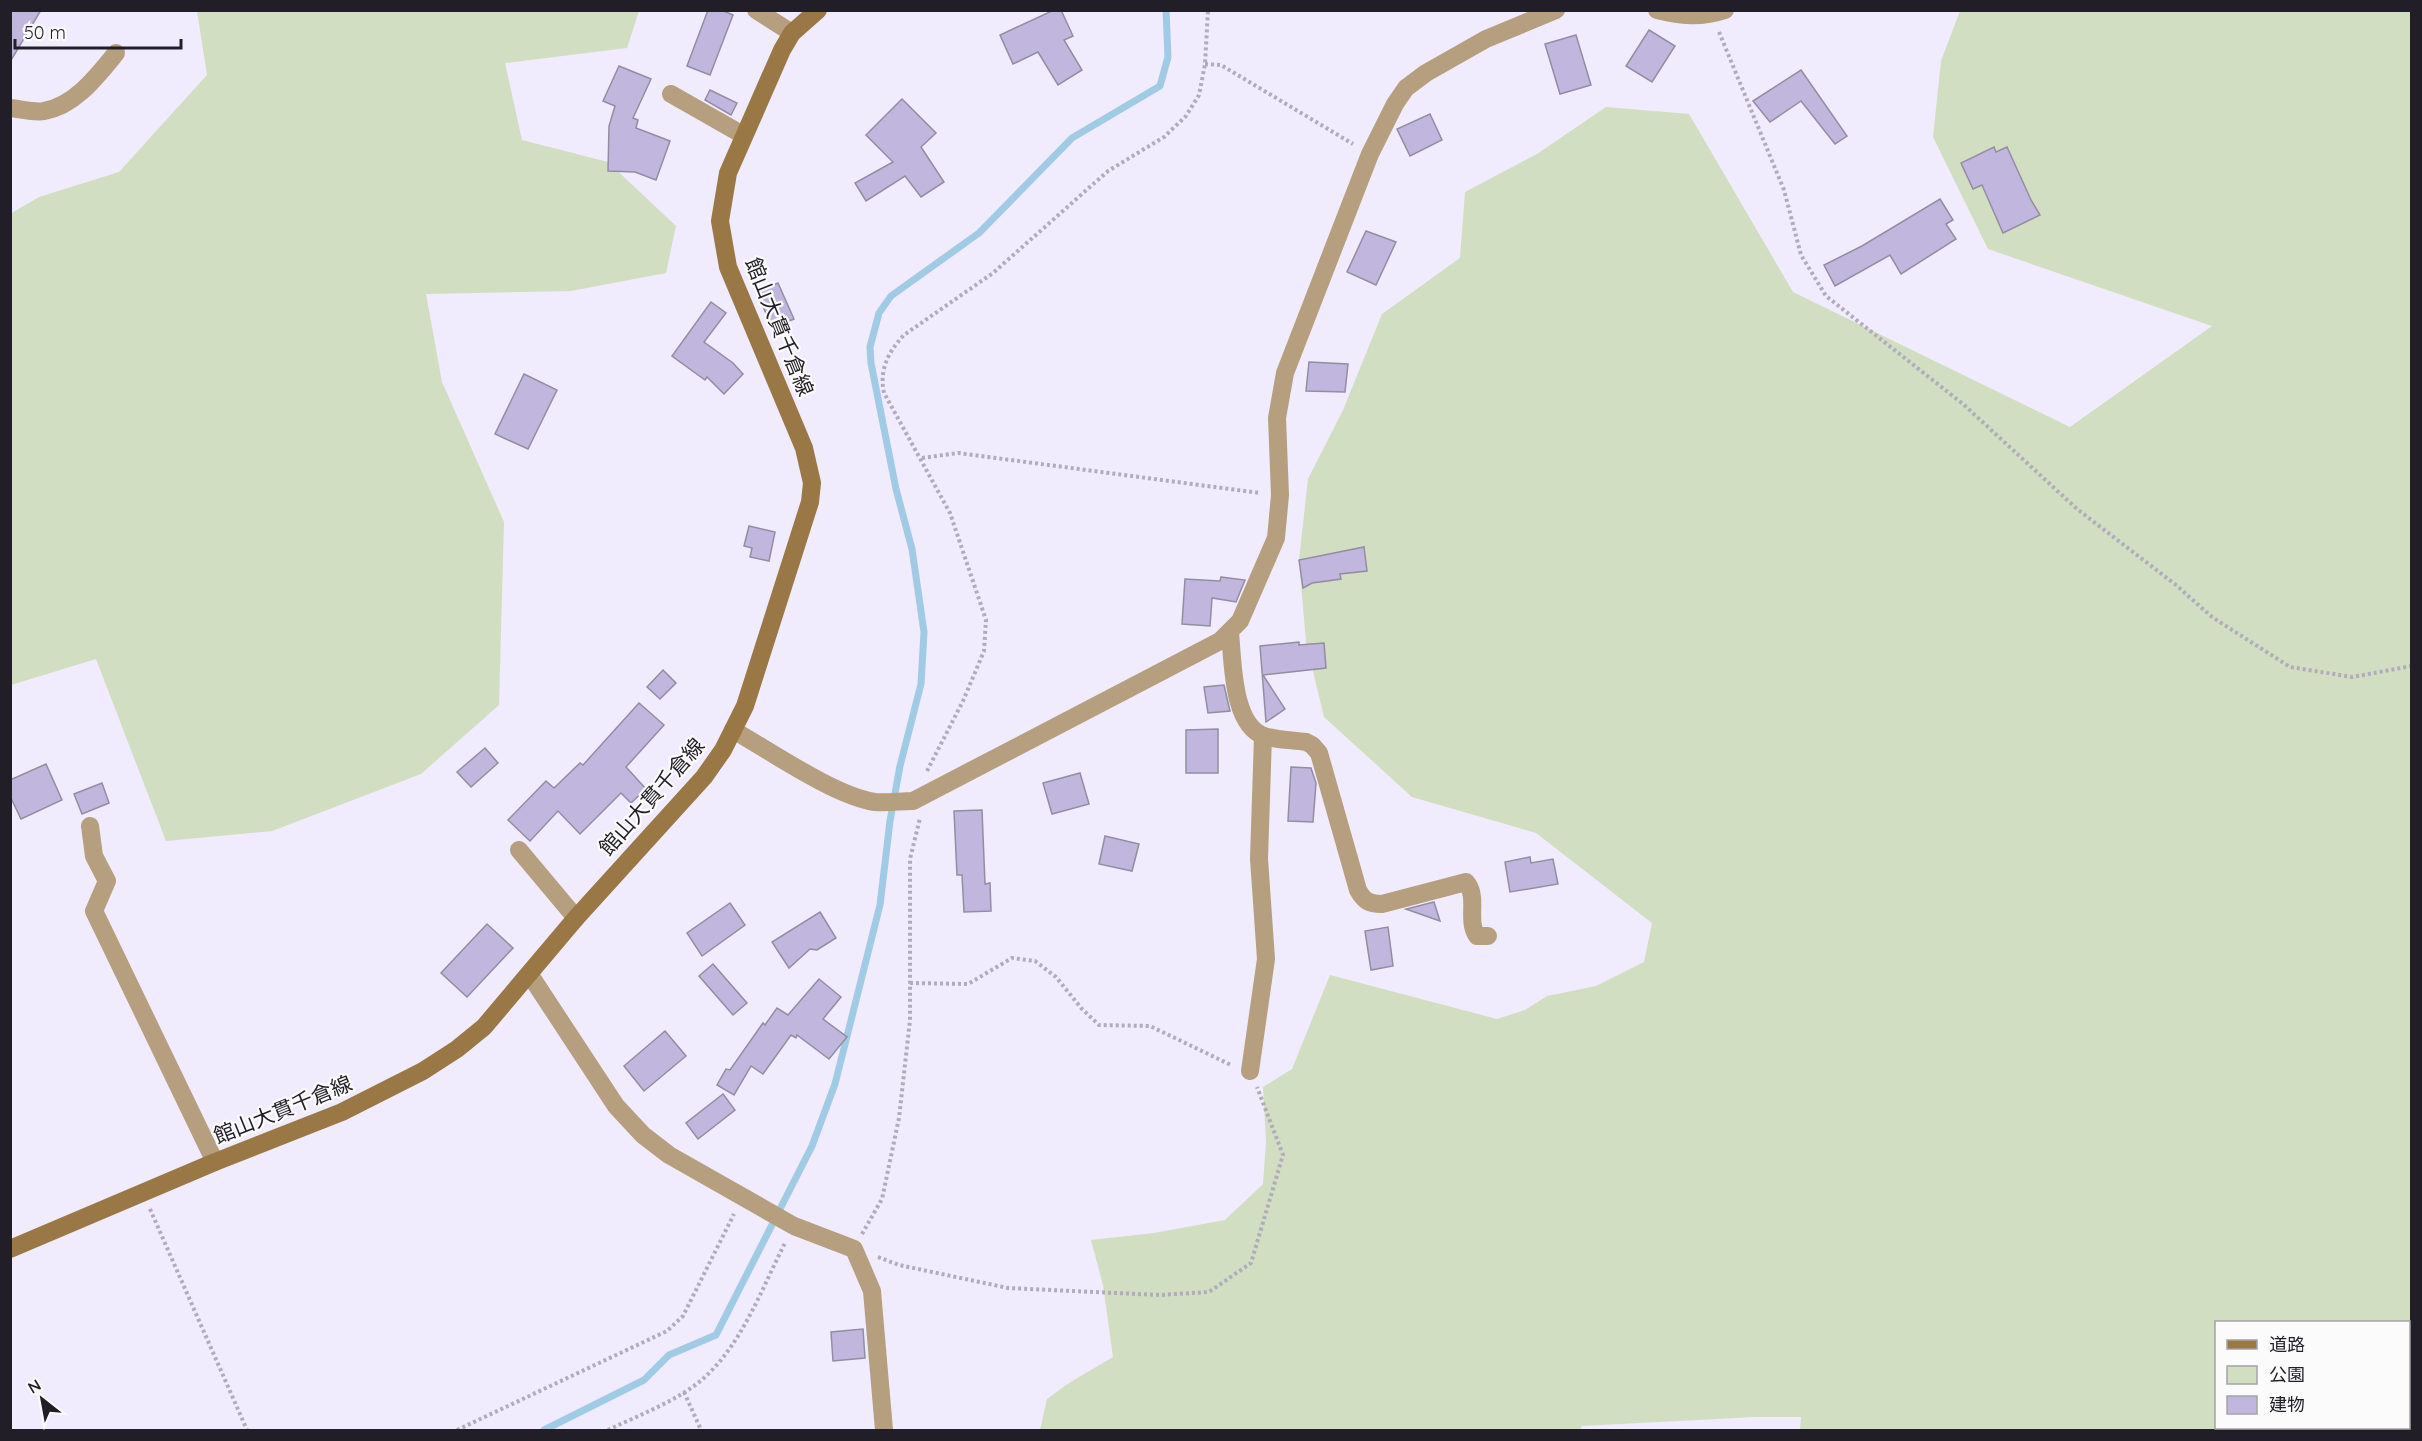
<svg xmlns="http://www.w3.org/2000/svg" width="2422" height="1441" viewBox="0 0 2422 1441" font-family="Quicksand,'Noto Sans JP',sans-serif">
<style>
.green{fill:#d1dec2;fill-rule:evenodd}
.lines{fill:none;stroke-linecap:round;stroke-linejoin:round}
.stream{stroke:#a1cbe4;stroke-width:7}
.building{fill:#c1b7de;stroke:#938da2;stroke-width:1.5}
.path{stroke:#b1acbb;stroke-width:4;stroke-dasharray:3 3;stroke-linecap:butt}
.street{stroke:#b69f7e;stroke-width:18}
.secondary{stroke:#997846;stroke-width:18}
.labels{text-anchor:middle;stroke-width:4.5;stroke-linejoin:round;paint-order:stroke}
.street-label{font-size:21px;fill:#211e27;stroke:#fbfbfb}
</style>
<rect width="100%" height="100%" fill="#f0ebfd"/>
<!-- green -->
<g class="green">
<path d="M197,11H639L627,48L505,63L522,140L608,162L676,226L666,273L571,291L426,294L442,382L504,522L499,705L421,774L272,831L166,841L96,659L11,685L10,214L39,197L119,172L207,75Z"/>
<path d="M1960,11H2411V1430H1800L1801,1417H1755L1582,1426L1580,1430H1040L1047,1399L1069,1383L1113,1357L1103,1285L1091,1240L1154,1233L1225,1220L1263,1184L1266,1142L1263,1087L1292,1069L1330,975L1497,1019L1525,1010L1547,996L1596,986L1644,962L1652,923L1536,833L1412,797L1324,717L1306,642L1299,560L1308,479L1343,410L1382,314L1460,258L1465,192L1537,154L1606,107L1689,114L1793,292L2070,427L2212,326L1988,249L1933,137L1941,61ZM2216,1322H2408V1428H2216Z"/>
</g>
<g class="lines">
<!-- stream -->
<path class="stream" d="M544,1430L644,1380L669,1355L716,1335L812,1146L835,1084L880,905L890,821L900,766L921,684L924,632L912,549L896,489L871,363L870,347L879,313L891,296L979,233L1072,138L1160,86L1168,57L1166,10"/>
</g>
<!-- building -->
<g class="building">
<path d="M10,10H41L10,62Z"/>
<path d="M708,10H721L733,15L710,75L687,66Z"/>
<path d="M1054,10H1061L1073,36L1064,40L1082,70L1058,85L1038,52L1013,64L1000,35Z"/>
<path d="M1649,30L1675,46L1652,82L1626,66Z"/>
<path d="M1576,35L1591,85L1560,94L1545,44Z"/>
<path d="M619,66L651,79L633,118L638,120L636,128L670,141L656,180L635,172L608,171L609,126L615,106L603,101Z"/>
<path d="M1801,70L1847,136L1835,144L1801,101L1770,122L1753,101Z"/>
<path d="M710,90L737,103L731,115L705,100Z"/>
<path d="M902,99L936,133L921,147L944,182L921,197L905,176L866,201L855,183L893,162L866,135Z"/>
<path d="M1430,114L1442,140L1410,156L1397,129Z"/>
<path d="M1994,147L1996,152L2007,147L2031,200L2040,215L2003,233L1982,185L1973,189L1961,163Z"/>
<path d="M1940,199L1953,220L1946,224L1956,239L1901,274L1890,255L1835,286L1824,265L1862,246Z"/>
<path d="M1366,231L1396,242L1376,285L1347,272Z"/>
<path d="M778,283L794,319L772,328L757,292Z"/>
<path d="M711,302L726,313L704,342L733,363L743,374L724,394L707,377L705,380L672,356Z"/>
<path d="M1309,362L1348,364L1345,392L1306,391Z"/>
<path d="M524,374L557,390L528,449L495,434Z"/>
<path d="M749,526L775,532L769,561L750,557L752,548L744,546Z"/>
<path d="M1364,547L1367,571L1340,574L1341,579L1312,583L1303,588L1299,560Z"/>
<path d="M1221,577L1245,580L1236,602L1212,598L1210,626L1182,624L1185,579L1220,581Z"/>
<path d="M1299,642V645L1324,643L1326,668L1263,675L1285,709L1266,722L1260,646Z"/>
<path d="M663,670L676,683L660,699L647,687Z"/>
<path d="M1224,685L1230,711L1208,713L1204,687Z"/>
<path d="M639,703L664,725L626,767L646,789L631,803L621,793L580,834L558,811L530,841L508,820L546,781L554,788L580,763L583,765Z"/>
<path d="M1218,729V773H1186V730Z"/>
<path d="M485,748L498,763L471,787L457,772Z"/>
<path d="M46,764L62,800L21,819L10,796V780Z"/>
<path d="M1291,767L1311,768L1316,783L1313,822L1288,821Z"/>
<path d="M1080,773L1089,804L1052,814L1043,783Z"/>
<path d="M102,783L109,803L82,814L74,794Z"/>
<path d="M982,810L985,884L990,883L991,911L964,912L962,875H957L954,811Z"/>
<path d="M1105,836L1139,844L1132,871L1099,864Z"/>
<path d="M1530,857L1531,863L1553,859L1558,884L1510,892L1505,862Z"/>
<path d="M1434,902L1440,921L1406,909Z"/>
<path d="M730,903L745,925L702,956L687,933Z"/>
<path d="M820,912L836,938L817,950L810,949L789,968L772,942Z"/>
<path d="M487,924L513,948L467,997L441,973Z"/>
<path d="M1388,927L1393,966L1371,970L1365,931Z"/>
<path d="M713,964L747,1003L733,1015L699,976Z"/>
<path d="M819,979L841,997L823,1019L847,1037L829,1059L797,1035L796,1038L791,1035L763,1074L751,1066L734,1095L717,1085L726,1069L730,1070L763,1023L765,1025L777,1008L788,1015Z"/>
<path d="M665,1031L686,1056L644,1091L624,1066Z"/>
<path d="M723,1094L735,1110L698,1139L686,1123Z"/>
<path d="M863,1329L865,1358L833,1361L831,1332Z"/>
</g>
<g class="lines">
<!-- path -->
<g class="path">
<path d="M1719,32L1784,190L1801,255L1826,296L1963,404L2077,509L2176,585L2212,617L2290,667L2352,677L2412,666"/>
<path d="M1205,64L1221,65L1353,144"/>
<path d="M922,458L958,453L1260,493"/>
<path d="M927,771L963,701L984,651L986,620L950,513L884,393C879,370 888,352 904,335L993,273L1108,171L1164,137L1186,116L1199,95L1205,64L1208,10"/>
<path d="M910,983L968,984L1012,958L1035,961L1056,977L1082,1009L1099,1025L1150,1026L1231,1065"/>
<path d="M150,1209L247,1430"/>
<path d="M862,1234L882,1199L899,1118L910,1020V859L920,818"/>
<path d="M878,1257L899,1265L1008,1288L1159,1295L1209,1292L1251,1263L1283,1155L1257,1087"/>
<path d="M684,1392L701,1430"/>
<path d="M2408,1424L2412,1421"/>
<path d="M457,1430L667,1331L683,1316L734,1214"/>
<path d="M608,1430C639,1415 680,1400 705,1377C743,1342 762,1288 785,1243"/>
<path d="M2403,1430L2406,1428"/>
</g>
<!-- street -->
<g class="street">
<path d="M756,10L792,33"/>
<path d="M1657,10C1681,16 1701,18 1725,10"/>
<path d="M671,94L743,135"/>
<path d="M10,108C21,109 34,113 44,111C75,106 98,75 116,53"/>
<path d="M1230,633C1233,661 1232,725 1264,736C1276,740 1293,740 1306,742L1312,745L1319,753L1358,890C1364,901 1369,904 1382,904L1466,882C1479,897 1466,920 1477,936H1488"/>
<path d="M733,730C770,751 835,796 875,802C887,803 901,801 913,801L1220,641L1240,621L1276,538L1280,495L1277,418L1285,373L1370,154L1395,104L1406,88L1426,73L1486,39L1556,10"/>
<path d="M90,826L94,856L107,881L94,911L215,1162"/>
<path d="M519,850L576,918"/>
<path d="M530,975L616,1106L643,1135L669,1155L794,1226L854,1249L872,1291L884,1430"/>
<path d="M1250,1071L1266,959L1259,859L1263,736"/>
</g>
<!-- secondary -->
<path class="secondary" d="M10,1249L215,1162L342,1112L423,1071L457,1049L484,1027L576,918L704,777L723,750L745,706L810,502L812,483L804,448L728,267L720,221L728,173L782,50L792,33L818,10"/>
</g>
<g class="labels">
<!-- street labels -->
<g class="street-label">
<text transform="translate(779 327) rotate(68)" y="7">館山大貫千倉線</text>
<text transform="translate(652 797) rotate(-49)" y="7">館山大貫千倉線</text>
<text transform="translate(283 1110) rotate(-22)" y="7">館山大貫千倉線</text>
</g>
</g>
<!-- border -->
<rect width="2422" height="1441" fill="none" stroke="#211e27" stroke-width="24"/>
<!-- legend -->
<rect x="2215" y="1321" width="195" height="108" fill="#fbfbfb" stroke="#a4a3a6" stroke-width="1.5"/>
<rect x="2227" y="1340" width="30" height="9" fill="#997846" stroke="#a4a3a6" stroke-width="1.5"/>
<text x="2269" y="1351" font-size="18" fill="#211e27">道路</text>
<rect x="2227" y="1366" width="30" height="18" fill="#d1dec2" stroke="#a4a3a6" stroke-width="1.5"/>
<text x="2269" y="1381" font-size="18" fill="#211e27">公園</text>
<rect x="2227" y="1396" width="30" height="18" fill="#c1b7de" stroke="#a4a3a6" stroke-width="1.5"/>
<text x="2269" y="1411" font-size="18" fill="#211e27">建物</text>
<!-- north arrow -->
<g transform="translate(42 1399) rotate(329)" stroke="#fbfbfb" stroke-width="4.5" paint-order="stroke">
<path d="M0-4.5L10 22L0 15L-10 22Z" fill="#211e27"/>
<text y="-9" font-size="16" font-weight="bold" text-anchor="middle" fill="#211e27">N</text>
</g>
<!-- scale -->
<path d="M15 39v9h166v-9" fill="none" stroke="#211e27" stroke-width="3"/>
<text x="24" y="39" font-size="18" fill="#211e27" stroke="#fbfbfb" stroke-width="4.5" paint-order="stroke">50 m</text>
</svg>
